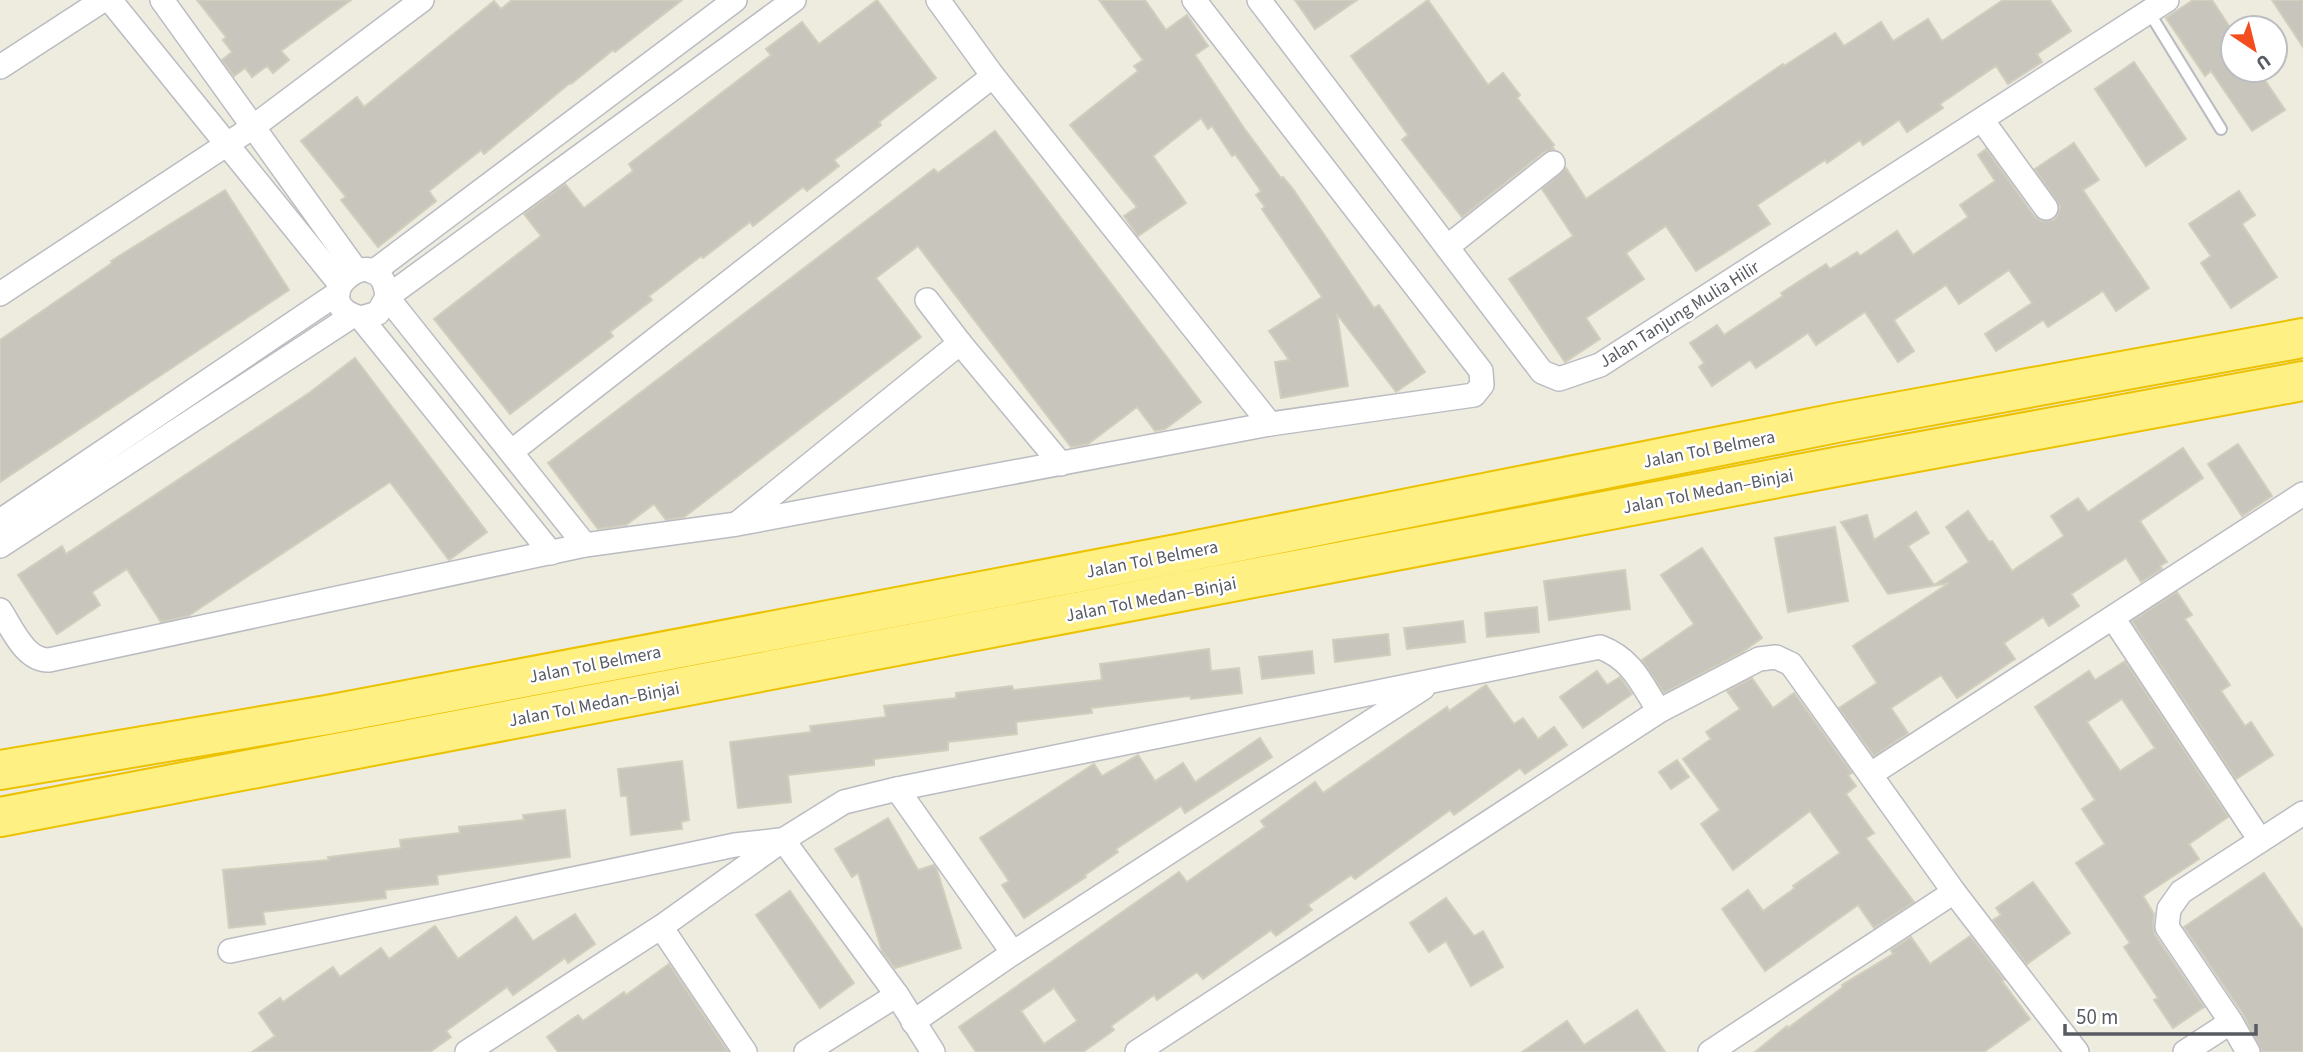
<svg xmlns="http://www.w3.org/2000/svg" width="2303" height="1052" viewBox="0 0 2303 1052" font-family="'Source Sans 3',sans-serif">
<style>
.building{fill:#c8c5bc;stroke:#d2cebd;stroke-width:2;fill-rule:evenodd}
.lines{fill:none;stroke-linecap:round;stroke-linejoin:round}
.lane-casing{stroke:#babcc2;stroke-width:14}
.street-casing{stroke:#babcc2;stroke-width:26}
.highway-casing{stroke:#ecc200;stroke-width:42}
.lane{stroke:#fff;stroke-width:10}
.street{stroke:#fff;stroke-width:23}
.highway{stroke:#fff084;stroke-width:38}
.labels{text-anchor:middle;stroke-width:5;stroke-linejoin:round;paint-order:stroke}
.street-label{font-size:18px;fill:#585b62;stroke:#fff}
</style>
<rect width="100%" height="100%" fill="#edecdf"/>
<!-- building -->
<g class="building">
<path d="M197,0H351L281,51L289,60L273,73L267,66L252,77L245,68L234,76L222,60L232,52L223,40L226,37Z"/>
<path d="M512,0H682L615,52L613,50L571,84L570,83L484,154L481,150L429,191L436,201L378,247L341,200L346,197L301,141L357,97L364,107L494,1L501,9Z"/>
<path d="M877,0L936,78L879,122L881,125L834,160L839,166L807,191L803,187L753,226L750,222L703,258L701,256L649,296L652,300L610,332L613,336L510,414L434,319L541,236L524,214L565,184L584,208L633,171L629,164L771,55L766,49L802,22L819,44Z"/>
<path d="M1099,0H1145L1166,30L1187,15L1208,46L1195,55L1244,128L1281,178L1283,177L1293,189L1374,308L1379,305L1425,372L1396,392L1337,314L1348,386L1281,398L1275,362L1289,360L1269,331L1322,297L1262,209L1265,207L1256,195L1261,191L1235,154L1232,156L1212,126L1208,129L1201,118L1153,156L1186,203L1138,236L1124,216L1137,207L1070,125L1138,71L1134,66L1143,60Z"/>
<path d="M1295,0H1357L1315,29Z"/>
<path d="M1428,0L1488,85L1503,73L1520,95L1517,98L1554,145L1552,147L1554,149L1544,152L1462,217L1402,140L1408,135L1351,56Z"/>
<path d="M2003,0H2050L2071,31L2037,54L2042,62L2008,84L1996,66L1940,104L1943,108L1907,132L1899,120L1863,145L1860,140L1827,163L1825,160L1757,205L1770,224L1696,271L1666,226L1626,253L1644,279L1586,318L1600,339L1565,362L1509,279L1573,236L1542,189L1566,168L1586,199L1783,64L1784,66L1835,33L1844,46L1881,22L1893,41L1928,19L1942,41Z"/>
<path d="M2193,0H2212L2233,32V70H2258L2285,110L2252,131L2211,71L2205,76L2166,18Z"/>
<path d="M2272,0H2303V47Z"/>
<path d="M2134,62L2186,139L2146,166L2095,89Z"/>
<path d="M995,131L1201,402L1165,429L1155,431L1137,407L1088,444L1071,447L918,246L876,278L921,337L684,517L666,520L654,504L626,525L598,529L548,463L934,169L938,173Z"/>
<path d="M2074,143L2099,180L2083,190L2149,288L2116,311L2103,291L2048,327L2043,320L1996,351L1985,334L2032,303L2009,270L1959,304L1946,285L1894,320L1914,351L1898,362L1865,312L1816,345L1808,333L1756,368L1750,360L1712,386L1699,367L1704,363L1690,343L1717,325L1724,335L1783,296L1781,293L1826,264L1830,269L1857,252L1860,256L1897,231L1913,255L1968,217L1960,205L1995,181L1978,155L1986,149L2035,217L2041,221L2054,220L2058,214L2060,206L2035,169Z"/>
<path d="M225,190L289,290L0,482V340L112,263L111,261Z"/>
<path d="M2239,191L2255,215L2242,224L2277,277L2231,308L2201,263L2211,256L2189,224Z"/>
<path d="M355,358L487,532L449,560L390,482L188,616L161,622L127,569L92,592L100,605L57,634L18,575L62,546L66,554L309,393Z"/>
<path d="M2238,444L2272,496L2242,516L2208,464Z"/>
<path d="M2183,448L2203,478L2140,521L2167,562L2160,566L2162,569L2141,582L2126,558L2071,594L2079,606L2049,626L2043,617L2004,643L2015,659L1957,698L1941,675L1891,708L1908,733L1874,756L1839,708L1877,683L1853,646L1949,583L1888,594L1841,522L1867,515L1874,540L1916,512L1929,533L1908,546L1934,585L1969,562L1946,527L1968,511L1989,542L1992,541L2012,571L2064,536L2051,516L2078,498L2088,512Z"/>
<path d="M1835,527L1848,601L1788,612L1775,538Z"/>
<path d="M1702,548L1762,638L1741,653L1664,693L1642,660L1694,624L1661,575Z"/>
<path d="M1625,570L1630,609L1549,620L1544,581Z"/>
<path d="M2177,592L2192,615L2185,619L2230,685L2221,691L2245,726L2251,722L2273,755L2236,779L2132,621Z"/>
<path d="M1537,607L1539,632L1487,637L1485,613Z"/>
<path d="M1463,621L1465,642L1407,649L1404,628Z"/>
<path d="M1388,634L1390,655L1335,662L1333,640Z"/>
<path d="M1209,649L1211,671L1239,668L1242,693L1191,699L1190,696L1091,708L1092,713L1016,722L1017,734L948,742V750L874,759V765L788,775L791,802L738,808L730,742L811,732L810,726L886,717L884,706L956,698V693L1012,686L1013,690L1102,680L1100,664Z"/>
<path d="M1312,651L1314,673L1262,679L1259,657Z"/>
<path d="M2125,661L2228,817L2189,844L2199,859L2143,896L2154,914L2153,925L2155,935L2204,1007L2173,1028L2154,1000L2158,998L2124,947L2130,943L2076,863L2105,844L2082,809L2095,800L2035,707L2089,671L2095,680ZM2122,699L2155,748L2120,771L2087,722Z"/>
<path d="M1597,671L1607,685L1620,677L1632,694L1583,728L1560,697Z"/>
<path d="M1752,678L1773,708L1794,693L1852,773L1848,775L1856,786L1846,794L1874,833L1866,838L1914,902L1874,928L1858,905L1765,971L1722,909L1748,890L1763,911L1795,888L1793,886L1840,853L1810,811L1733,870L1701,824L1720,810L1683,759L1711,739L1706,732L1740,709L1727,691Z"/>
<path d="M1486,685L1514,724L1523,718L1538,739L1554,727L1567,745L1525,774L1520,768L1454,815L1450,810L1355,879L1351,875L1308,905L1312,910L1276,936L1271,930L1203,979L1197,972L1157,1000L1154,995L1111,1026L1114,1030L1083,1052H976L959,1027L1179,872L1187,882L1265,827L1261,821L1315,782L1323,793L1447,707L1449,711ZM1054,988L1077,1021L1044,1044L1021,1011Z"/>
<path d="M1260,738L1272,757L1185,813L1181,806L1116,849L1118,852L1085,875L1086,877L1024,918L1002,885L1009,881L980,838L1094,764L1102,776L1138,755L1155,781L1183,763L1195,782Z"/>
<path d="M1677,760L1689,777L1671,789L1659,772Z"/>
<path d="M682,761L689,820L681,822L682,829L631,835L627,796H621L618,769Z"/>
<path d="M565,810L570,857L437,875L438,884L385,890L386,898L263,912L265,924L229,928L223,870L329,860L328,857L401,848L400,840L460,833L459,827L524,820L523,815Z"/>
<path d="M888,818L918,870L934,865L937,870L961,948L895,968L882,951L858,873L852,877L835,849Z"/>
<path d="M2264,873L2303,930V1052H2262L2243,1014L2184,927Z"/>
<path d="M2033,882L2070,933L2027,964L1993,920L2001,915L1996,908Z"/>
<path d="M790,891L854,983L820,1008L756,915Z"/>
<path d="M1446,898L1474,936L1483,931L1503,967L1471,986L1446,941L1429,952L1410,923Z"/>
<path d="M575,914L595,944L568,963L565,958L513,995L507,987L446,1031L451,1037L430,1052H252L275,1036L259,1013L280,998L283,1002L333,967L340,977L381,948L389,959L435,926L458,959L516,917L533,941Z"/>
<path d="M1970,936L2004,980L2002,981L2030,1019L1984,1052H1755L1787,1026L1788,1028L1843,987L1842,985L1893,954L1891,950L1911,937L1930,964Z"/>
<path d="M669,964L728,1052H558L547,1037L578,1015L583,1021L624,992L626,995Z"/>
<path d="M1637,1010L1665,1052H1522L1567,1021L1584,1045Z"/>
</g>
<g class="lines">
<defs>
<path id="lane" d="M2149,12L2221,129"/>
<g id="street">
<path d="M110,0L340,284"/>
<path d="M162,0L356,270"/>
<path d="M938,0L993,76L1270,424"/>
<path d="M1259,0L1542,372L1559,379L1600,365L2167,0"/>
<path d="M0,67L103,0"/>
<path d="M1982,120L2046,208"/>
<path d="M1447,247L1553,163"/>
<path d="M373,272L735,0"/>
<path d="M0,294L253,127L422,0"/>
<path d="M927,300L960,343L1061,464"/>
<path d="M361,318L551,553"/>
<path d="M511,452L993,76"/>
<path d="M0,521L338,293"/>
<path d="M739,522L960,343"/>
<path d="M585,545L387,297C381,232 298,301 361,318L378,313L387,297L794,0"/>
<path d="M0,546L352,316"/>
<path d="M0,610C12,628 25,661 49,660L585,545L737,524L1270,424L1474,395L1482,385L1481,371L1194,0"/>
<path d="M2113,618L2260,840"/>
<path d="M1871,774L2303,494"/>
<path d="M897,789L1013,953"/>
<path d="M783,840L897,995L933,1052"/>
<path d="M661,927L745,1052"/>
<path d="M230,951L735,845L780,840"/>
<path d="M913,1022L1013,953L1423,688"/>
<path d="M2231,1022L2248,1052"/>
<path d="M467,1052L661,927L783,840L844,802L897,789L1600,647C1632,659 1641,683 1659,711"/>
<path d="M806,1052L897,995"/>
<path d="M1137,1052L1659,711L1759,659L1776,657L1791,664L1954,892L2077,1052"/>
<path d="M1710,1052L1954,892"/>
<path d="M2185,1052L2231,1022L2167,927L2169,909L2181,892L2303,813"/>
</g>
<g id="highway">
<path d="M0,770L327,715L1177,554L1841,422L2303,338"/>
<path d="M0,817L1846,465L2303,381"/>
</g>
</defs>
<!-- lane casing -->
<use href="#lane" class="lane-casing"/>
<!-- street casing -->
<use href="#street" class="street-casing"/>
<!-- highway casing -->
<use href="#highway" class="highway-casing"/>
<!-- lane -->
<use href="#lane" class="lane"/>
<!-- street -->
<use href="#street" class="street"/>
<!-- highway -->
<use href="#highway" class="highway"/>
</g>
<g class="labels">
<!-- street labels -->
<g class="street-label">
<text transform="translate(1679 314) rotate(-32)" y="6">Jalan Tanjung Mulia Hilir</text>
<text transform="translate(1709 449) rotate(-11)" y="6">Jalan Tol Belmera</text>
<text transform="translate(1708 491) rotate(-11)" y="6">Jalan Tol Medan–Binjai</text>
<text transform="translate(1152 559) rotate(-11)" y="6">Jalan Tol Belmera</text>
<text transform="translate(1151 599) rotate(-11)" y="6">Jalan Tol Medan–Binjai</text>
<text transform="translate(595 664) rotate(-11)" y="6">Jalan Tol Belmera</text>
<text transform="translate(594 704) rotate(-11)" y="6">Jalan Tol Medan–Binjai</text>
</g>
</g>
<!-- north arrow -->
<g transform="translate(2254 49) rotate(145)"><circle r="33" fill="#ffffff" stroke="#bcbdc0" stroke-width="2"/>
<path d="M0-5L12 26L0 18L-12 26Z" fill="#f44c1e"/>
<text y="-10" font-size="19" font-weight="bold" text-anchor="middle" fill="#585b62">U</text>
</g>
<!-- scale -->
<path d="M2065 1024v10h191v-10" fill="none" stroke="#585b62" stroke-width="3.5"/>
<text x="2076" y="1024" font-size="21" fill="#585b62" stroke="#ffffff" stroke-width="5" paint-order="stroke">50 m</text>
</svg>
